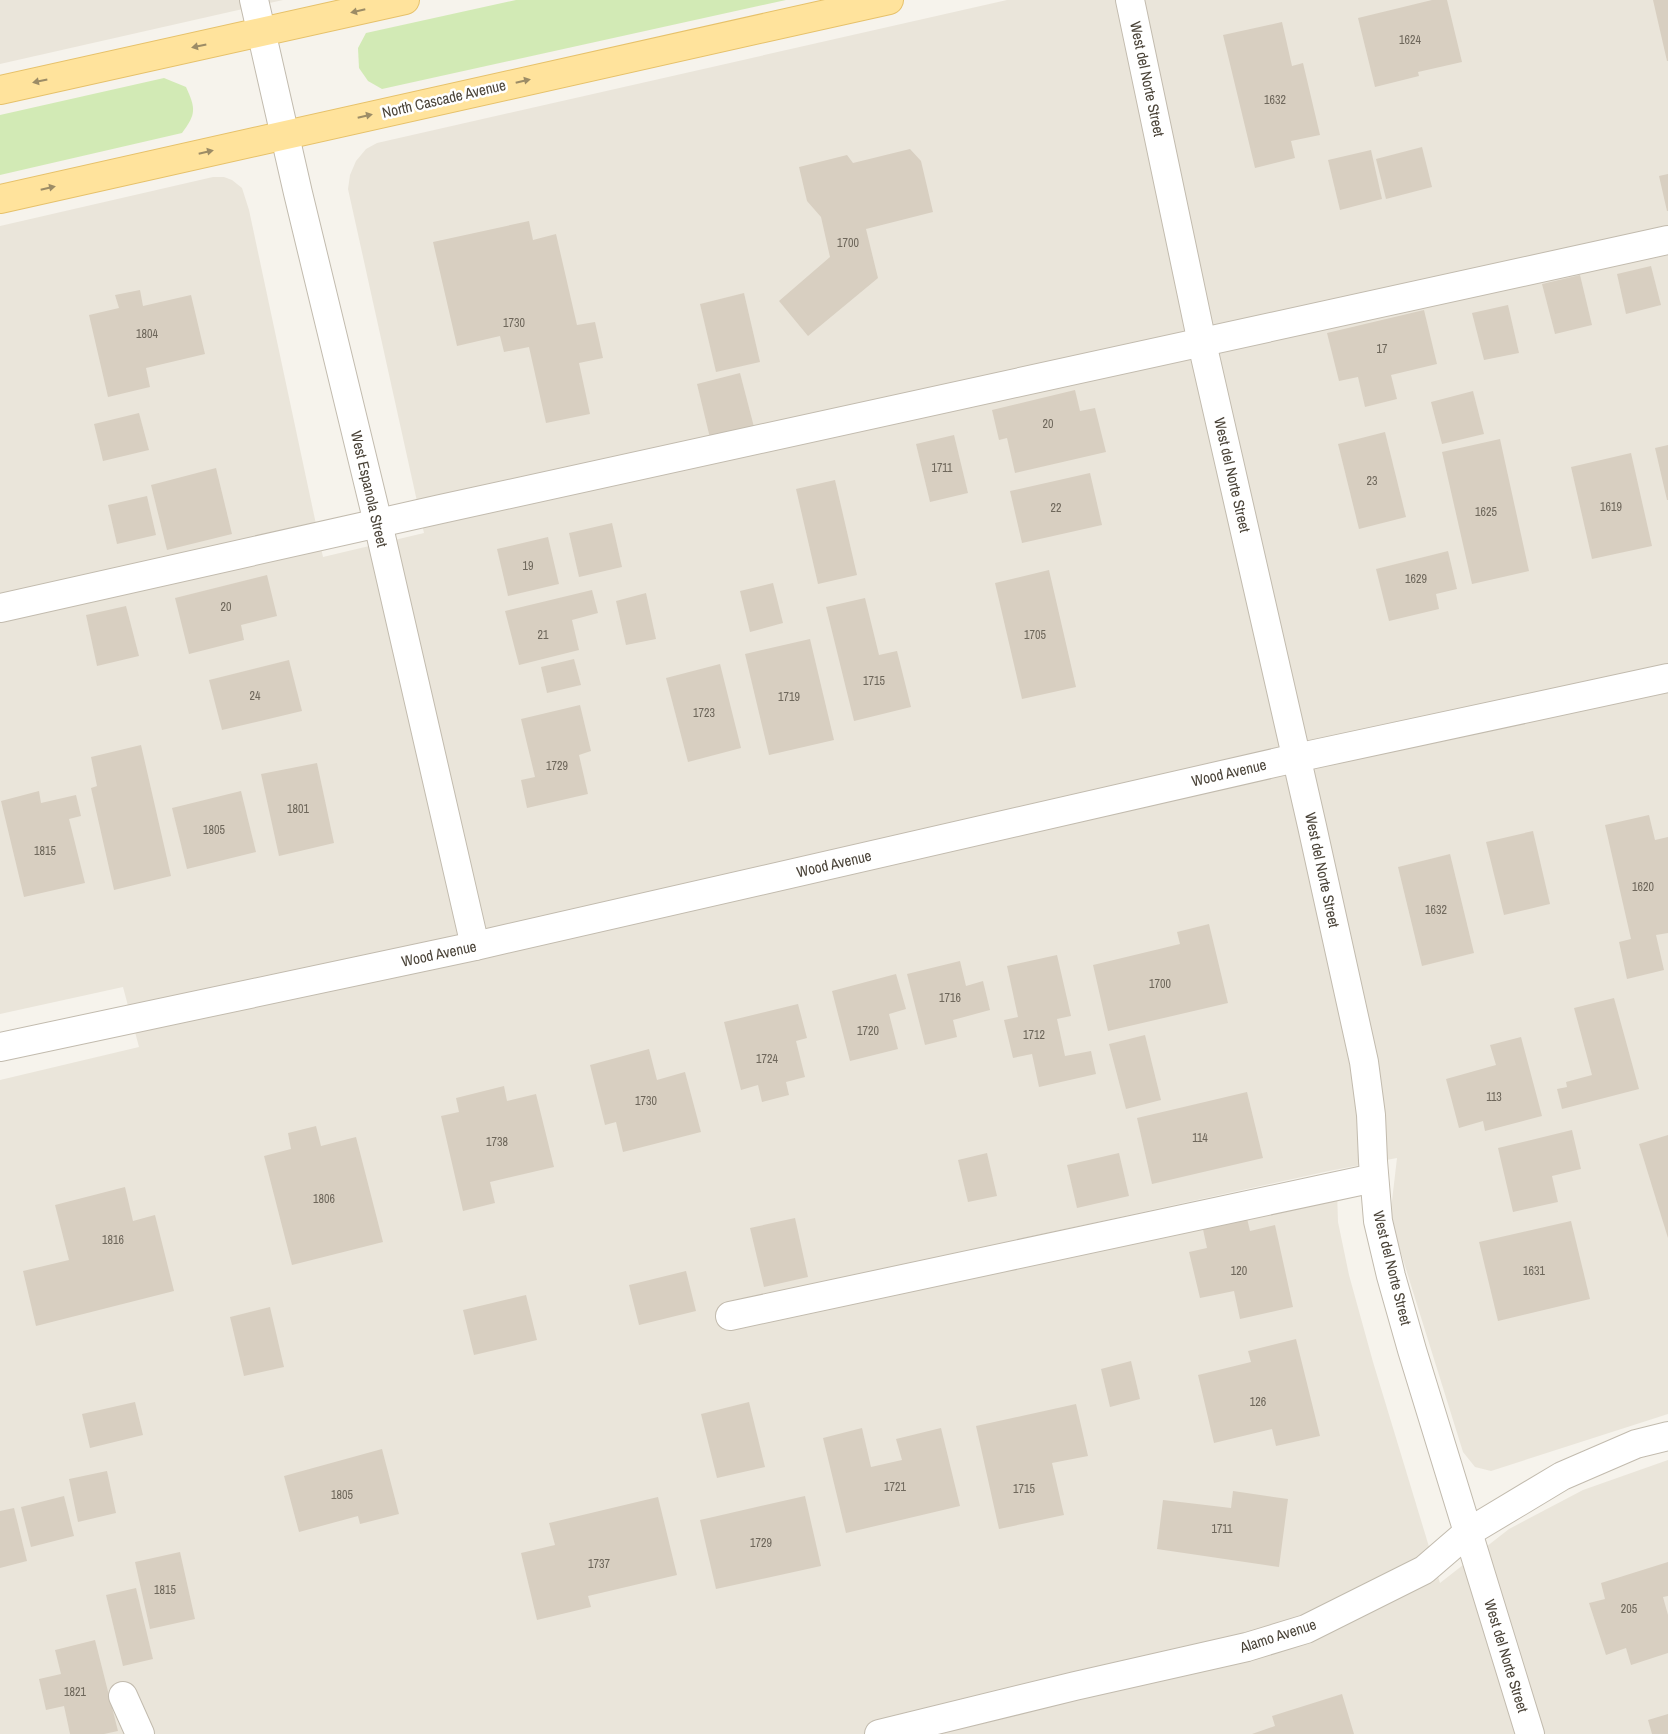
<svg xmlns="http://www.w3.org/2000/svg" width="1668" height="1734" viewBox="0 0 1668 1734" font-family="'Archivo Narrow',sans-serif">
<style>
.residential{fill:#eae5da}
.green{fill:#d2eab5}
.building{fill:#d8cfc1}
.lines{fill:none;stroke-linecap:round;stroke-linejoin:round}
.minor-casing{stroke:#c2bbae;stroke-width:30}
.major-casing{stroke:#e6c16a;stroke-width:30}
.minor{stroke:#fff;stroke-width:28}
.major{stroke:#ffe39c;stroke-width:28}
.oneway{fill:#9c8c66}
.labels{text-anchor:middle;stroke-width:5;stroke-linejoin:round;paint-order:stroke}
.number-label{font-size:12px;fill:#6e675b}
.street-label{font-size:15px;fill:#4b4439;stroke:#fff}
</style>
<rect width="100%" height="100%" fill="#f6f3ec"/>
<!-- residential -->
<g class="residential">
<path d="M0,0H283L0,64Z"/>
<path d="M1007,0H1668V1414L1491,1471L1475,1467L1463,1452L1390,1218L1397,1158L1329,1171L779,1292L1337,1191L1338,1222L1349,1275L1373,1362L1440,1583L1509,1529L1583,1490L1668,1460V1734H0V1080L139,1047L123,987L0,1014V226L213,177H224L232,180L242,188L249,210L323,557L424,533L348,189L350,175L356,161L366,149L377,143Z"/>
</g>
<!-- green -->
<g class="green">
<path d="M516,0H786L382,89L368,81L359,68L358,48L366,33Z"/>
<path d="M164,78L186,87C196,109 196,114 182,133L0,175V115Z"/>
</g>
<!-- building -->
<g class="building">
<path d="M1432,0H1447L1462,62L1418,72L1419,76L1375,87L1358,18Z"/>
<path d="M1653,0H1668V61H1667Z"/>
<path d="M1282,22L1292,66L1303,63L1320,135L1291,141L1295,158L1255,168L1223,35Z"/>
<path d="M1422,147L1432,187L1386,199L1376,159Z"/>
<path d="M910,149L921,161L933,212L866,229L878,278L808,336L779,301L830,257L821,217L807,201L799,167L847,155L853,163Z"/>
<path d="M1371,150L1382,199L1340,210L1328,160Z"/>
<path d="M1668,174V211H1667L1659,176Z"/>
<path d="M529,221L533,240L556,234L577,325L595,322L603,358L579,363L590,414L546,423L529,347L504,352L500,336L457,346L433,242Z"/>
<path d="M1651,266L1661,305L1626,314L1617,274Z"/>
<path d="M1580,275L1592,325L1555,334L1542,284Z"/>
<path d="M140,290L143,306L191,295L205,354L146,368L150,387L108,397L89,315L119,308L115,295Z"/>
<path d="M744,293L760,362L716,372L700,304Z"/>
<path d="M1508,305L1519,353L1484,360L1472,313Z"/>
<path d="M1424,310L1437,364L1391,375L1397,399L1365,407L1358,377L1339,381L1327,333Z"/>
<path d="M740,373L754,427L710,438L697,384Z"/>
<path d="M1075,390L1080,411L1095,408L1106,452L1015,473L1007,438L999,440L992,410Z"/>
<path d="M1473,391L1484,434L1442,444L1431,402Z"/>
<path d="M139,413L149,450L103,461L94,424Z"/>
<path d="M1385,432L1406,517L1359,529L1338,444Z"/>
<path d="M954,435L968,493L930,502L916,444Z"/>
<path d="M1500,439L1529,571L1472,584L1442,452Z"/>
<path d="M1668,445V500H1667L1655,448Z"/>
<path d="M1631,453L1652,546L1592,559L1571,467Z"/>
<path d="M216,468L232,534L167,550L151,485Z"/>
<path d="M1090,473L1102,525L1022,543L1010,491Z"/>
<path d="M835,480L857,575L818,584L796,489Z"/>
<path d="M147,496L156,535L117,544L108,505Z"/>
<path d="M612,523L622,567L579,577L569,533Z"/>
<path d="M548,537L559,584L508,596L497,549Z"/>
<path d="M1448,551L1457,589L1436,594L1439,609L1389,621L1376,569Z"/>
<path d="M1049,570L1076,687L1022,699L995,583Z"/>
<path d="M267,575L277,616L241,625L244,640L189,654L175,598Z"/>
<path d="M773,583L783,623L750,632L740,591Z"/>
<path d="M592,590L598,613L572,620L579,650L519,665L505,611Z"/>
<path d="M646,593L656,639L626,645L616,601Z"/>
<path d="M865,598L879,655L897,651L911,707L854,721L826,607Z"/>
<path d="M126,606L139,656L97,666L86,615Z"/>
<path d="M810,639L834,740L769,755L745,654Z"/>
<path d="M574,659L581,685L547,693L541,667Z"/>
<path d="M289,660L302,711L222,730L209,680Z"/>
<path d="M720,664L741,748L688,762L666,678Z"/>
<path d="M580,705L591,751L579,755L588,794L527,808L521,780L535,777L521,719Z"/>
<path d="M141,745L171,876L114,890L91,788L97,786L91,757Z"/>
<path d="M317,763L334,843L279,856L261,774Z"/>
<path d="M39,791L41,803L76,795L81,816L69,819L85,883L24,897L1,801Z"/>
<path d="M241,791L256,852L187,869L172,808Z"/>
<path d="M1649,815L1655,840L1668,837V933L1656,935L1664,970L1627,979L1619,942L1631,939L1605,825Z"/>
<path d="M1533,831L1550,904L1504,915L1486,842Z"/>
<path d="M1450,854L1474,953L1422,966L1398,867Z"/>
<path d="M1209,924L1228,1003L1108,1031L1093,965L1180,944L1177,932Z"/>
<path d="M1057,955L1071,1016L1057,1019L1065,1056L1091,1051L1096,1074L1039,1087L1032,1054L1013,1058L1004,1020L1018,1017L1007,966Z"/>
<path d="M960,961L966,986L983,981L990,1010L953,1020L957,1037L925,1045L907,974Z"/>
<path d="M896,974L906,1009L889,1014L898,1049L850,1061L832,991Z"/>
<path d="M1614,998L1639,1089L1562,1109L1557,1089L1567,1087L1566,1082L1592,1075L1574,1008Z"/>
<path d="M798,1004L807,1038L796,1041L805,1077L786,1082L789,1095L762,1102L758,1085L741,1090L724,1022Z"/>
<path d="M1145,1035L1161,1100L1126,1109L1109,1044Z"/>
<path d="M1521,1037L1542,1116L1485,1131L1483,1121L1459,1128L1446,1079L1496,1065L1490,1045Z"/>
<path d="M649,1049L657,1080L685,1072L701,1132L623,1152L616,1122L605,1125L590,1065Z"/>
<path d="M504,1086L507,1101L536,1094L554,1167L490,1182L495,1203L463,1211L441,1116L459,1112L456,1098Z"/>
<path d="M1247,1092L1263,1158L1152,1184L1137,1118Z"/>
<path d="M316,1126L321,1146L356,1137L383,1242L292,1265L264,1156L291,1149L288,1133Z"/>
<path d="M1572,1130L1581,1169L1552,1176L1558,1202L1513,1212L1498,1148Z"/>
<path d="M1668,1135V1238L1639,1144Z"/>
<path d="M987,1153L997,1196L968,1202L958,1160Z"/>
<path d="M1119,1153L1129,1196L1077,1208L1067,1165Z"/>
<path d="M125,1187L133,1221L155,1215L174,1291L36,1326L23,1271L69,1260L55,1205Z"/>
<path d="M1245,1210L1250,1231L1275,1225L1293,1307L1240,1319L1234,1291L1200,1298L1189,1252L1207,1248L1201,1220Z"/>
<path d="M795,1218L808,1277L764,1287L750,1228Z"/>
<path d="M1571,1221L1590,1299L1498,1321L1479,1242Z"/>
<path d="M686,1271L696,1311L639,1325L629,1285Z"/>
<path d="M526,1295L537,1340L474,1355L463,1310Z"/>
<path d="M270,1307L284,1367L244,1376L230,1317Z"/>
<path d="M1296,1339L1320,1436L1276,1446L1272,1429L1214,1443L1198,1375L1251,1362L1248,1351Z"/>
<path d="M1131,1361L1140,1399L1110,1407L1101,1369Z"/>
<path d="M135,1402L143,1435L90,1448L82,1414Z"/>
<path d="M749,1402L765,1467L717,1478L701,1414Z"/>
<path d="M1076,1404L1088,1456L1052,1463L1064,1515L999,1529L976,1426Z"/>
<path d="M862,1428L871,1467L902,1460L896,1439L941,1428L960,1506L846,1533L823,1438Z"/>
<path d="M382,1449L399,1514L360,1524L358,1516L299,1532L284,1476Z"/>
<path d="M107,1471L116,1513L78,1522L69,1479Z"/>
<path d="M1233,1491L1288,1499L1279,1567L1157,1549L1163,1500L1231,1508Z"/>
<path d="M64,1496L74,1536L31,1547L21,1507Z"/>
<path d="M805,1496L821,1566L716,1589L700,1520Z"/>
<path d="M658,1497L677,1575L588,1596L591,1607L537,1620L521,1553L555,1545L549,1523Z"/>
<path d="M14,1508L27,1561L0,1568V1511Z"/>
<path d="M180,1552L195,1619L150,1629L135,1562Z"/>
<path d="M1668,1562V1596L1663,1597L1668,1615V1653L1631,1665L1626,1648L1606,1655L1589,1603L1605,1599L1601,1583Z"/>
<path d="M136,1588L153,1659L123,1666L106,1595Z"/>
<path d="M95,1640L118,1731L104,1734H70L64,1706L46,1710L39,1679L61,1674L55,1650Z"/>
<path d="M1342,1694L1354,1734H1252L1275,1726L1272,1716Z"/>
<path d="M1668,1714V1734H1652L1648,1720Z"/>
</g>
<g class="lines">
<defs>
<g id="minor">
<path d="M254,0L298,193L378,523L475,946"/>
<path d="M1130,0L1202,343L1312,826L1364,1062L1371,1115L1373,1161L1378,1221L1391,1276L1412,1350L1530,1734"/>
<path d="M0,608L441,509L1668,240"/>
<path d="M0,1047L475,946L1296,758L1668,678"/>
<path d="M730,1316L1374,1178"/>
<path d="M123,1696L140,1734"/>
<path d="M879,1734L1075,1686L1247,1647L1306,1629L1424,1570L1467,1533L1562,1476L1636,1444L1668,1436"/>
</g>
<g id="major">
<path d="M0,90L405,0"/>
<path d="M0,199L889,0"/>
</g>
</defs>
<!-- minor casing -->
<use href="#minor" class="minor-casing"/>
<!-- major casing -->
<use href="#major" class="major-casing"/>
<!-- minor -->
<use href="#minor" class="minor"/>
<!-- major -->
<use href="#major" class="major"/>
</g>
<!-- one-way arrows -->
<defs><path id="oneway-solid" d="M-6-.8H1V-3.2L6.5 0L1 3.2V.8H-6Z" transform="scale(1.25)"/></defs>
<g class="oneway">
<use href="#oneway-solid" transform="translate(358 11) rotate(167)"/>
<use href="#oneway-solid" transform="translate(199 46) rotate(168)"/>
<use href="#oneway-solid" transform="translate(40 81) rotate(168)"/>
<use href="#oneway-solid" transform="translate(523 81) rotate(-13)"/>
<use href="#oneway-solid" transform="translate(365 116) rotate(-13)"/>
<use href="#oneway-solid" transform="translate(206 152) rotate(-13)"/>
<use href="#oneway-solid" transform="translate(48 188) rotate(-13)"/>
</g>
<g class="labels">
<!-- number labels -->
<g class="number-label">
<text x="1410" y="44">1624</text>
<text x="1275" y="104">1632</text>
<text x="848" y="247">1700</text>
<text x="514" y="327">1730</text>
<text x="147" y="338">1804</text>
<text x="1382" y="353">17</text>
<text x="1048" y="428">20</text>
<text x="942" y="472">1711</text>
<text x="1372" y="485">23</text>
<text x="1611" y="511">1619</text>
<text x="1056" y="512">22</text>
<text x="1486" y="516">1625</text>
<text x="528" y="570">19</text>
<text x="1416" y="583">1629</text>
<text x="226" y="611">20</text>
<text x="543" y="639">21</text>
<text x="1035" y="639">1705</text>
<text x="874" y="685">1715</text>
<text x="255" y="700">24</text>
<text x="789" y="701">1719</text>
<text x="704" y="717">1723</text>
<text x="557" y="770">1729</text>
<text x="298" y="813">1801</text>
<text x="214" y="834">1805</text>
<text x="45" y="855">1815</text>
<text x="1643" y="891">1620</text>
<text x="1436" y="914">1632</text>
<text x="1160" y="988">1700</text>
<text x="950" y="1002">1716</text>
<text x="868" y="1035">1720</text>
<text x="1034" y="1039">1712</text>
<text x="767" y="1063">1724</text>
<text x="1494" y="1101">113</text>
<text x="646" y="1105">1730</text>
<text x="1200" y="1142">114</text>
<text x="497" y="1146">1738</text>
<text x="324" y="1203">1806</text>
<text x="113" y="1244">1816</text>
<text x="1239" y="1275">120</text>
<text x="1534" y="1275">1631</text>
<text x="1258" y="1406">126</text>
<text x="895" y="1491">1721</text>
<text x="1024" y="1493">1715</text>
<text x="342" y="1499">1805</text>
<text x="1222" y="1533">1711</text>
<text x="761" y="1547">1729</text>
<text x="599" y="1568">1737</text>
<text x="165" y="1594">1815</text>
<text x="1629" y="1613">205</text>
<text x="75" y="1696">1821</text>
</g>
<!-- street labels -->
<g class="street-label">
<text transform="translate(1147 79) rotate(78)" y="5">West del Norte Street</text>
<text transform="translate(444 99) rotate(-13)" y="5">North Cascade Avenue</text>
<text transform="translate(1232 475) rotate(77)" y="5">West del Norte Street</text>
<text transform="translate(369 489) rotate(77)" y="5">West Espanola Street</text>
<text transform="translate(1229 773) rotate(-13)" y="5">Wood Avenue</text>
<text transform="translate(834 864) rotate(-13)" y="5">Wood Avenue</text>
<text transform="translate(1322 870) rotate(78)" y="5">West del Norte Street</text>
<text transform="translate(439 954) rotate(-12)" y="5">Wood Avenue</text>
<text transform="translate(1392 1268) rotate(76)" y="5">West del Norte Street</text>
<text transform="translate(1278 1636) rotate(-18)" y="5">Alamo Avenue</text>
<text transform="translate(1506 1656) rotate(73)" y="5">West del Norte Street</text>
</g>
</g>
</svg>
